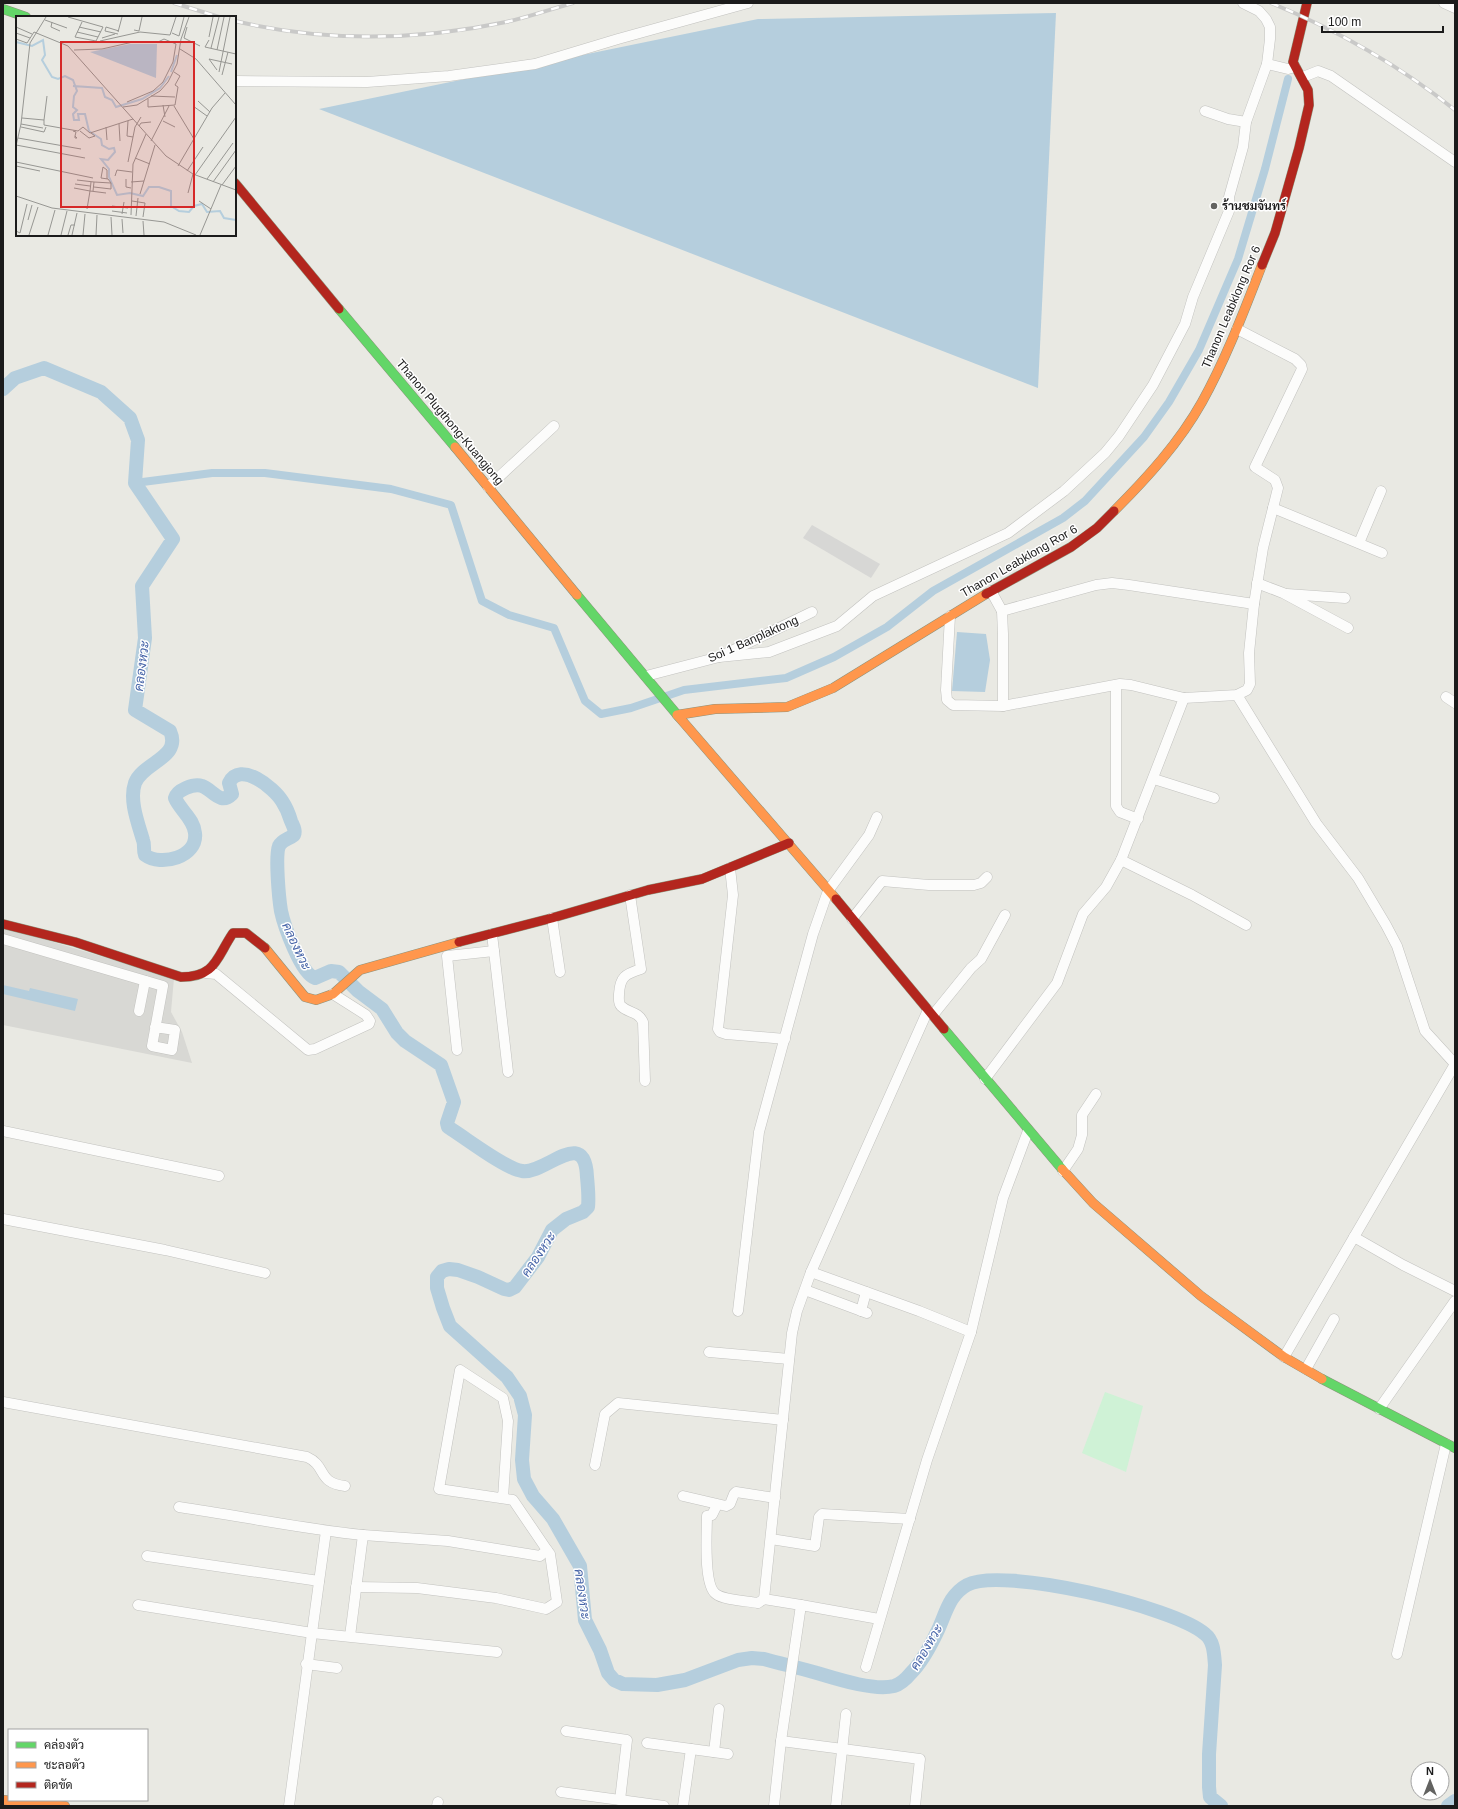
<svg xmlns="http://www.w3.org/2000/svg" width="1458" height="1809" viewBox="0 0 1458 1809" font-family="Arial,Sarabun,sans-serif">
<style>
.residential{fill:#d8d8d4}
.religious{fill:#d7d7d5}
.park{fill:#cff2d6}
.water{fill:#b5cedd}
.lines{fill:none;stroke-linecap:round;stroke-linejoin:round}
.canal{stroke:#b5cedd;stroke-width:8}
.river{stroke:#b5cedd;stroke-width:14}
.street-casing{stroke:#c2c2bf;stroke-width:11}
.fast-casing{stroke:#8d937c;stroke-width:10}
.slow-casing{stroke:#8d937c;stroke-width:10}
.jam-casing{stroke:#8d937c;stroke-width:10}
.street{stroke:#fcfcfb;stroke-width:10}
.fast{stroke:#63d668;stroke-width:9}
.slow{stroke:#ff974d;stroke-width:9}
.jam{stroke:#b3261e;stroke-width:9}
.rail-casing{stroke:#c9c9c8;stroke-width:4}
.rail{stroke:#fff;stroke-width:2.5;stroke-dasharray:8;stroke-linecap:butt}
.poi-dot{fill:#636361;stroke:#fff;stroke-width:1.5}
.labels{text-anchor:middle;stroke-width:3;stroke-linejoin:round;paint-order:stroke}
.poi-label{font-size:12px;font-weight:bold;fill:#1b1b1b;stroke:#fff;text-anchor:start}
.street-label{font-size:12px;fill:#1b1b1b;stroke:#fff}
.water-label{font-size:13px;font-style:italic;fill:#4866a9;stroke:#fff}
.inset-river{fill:none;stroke:#b5cedd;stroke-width:2}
.inset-road{fill:none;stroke:#979793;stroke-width:1}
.view{fill:#d62828;fill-opacity:0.15;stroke:#d62828;stroke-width:2}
.inset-edge{fill:none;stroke:#1b1b1b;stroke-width:2}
</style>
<rect width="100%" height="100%" fill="#e9e9e3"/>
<!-- residential -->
<path class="residential" d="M3,927L174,978L171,1012L182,1032L192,1063L3,1025Z"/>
<!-- religious -->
<path class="religious" d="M812,525L880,564L871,578L803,538Z"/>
<!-- park -->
<path class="park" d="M1105,1392L1143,1406L1126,1472L1082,1453Z"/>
<!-- water -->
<g class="water">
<path d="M1056,13L1038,388L319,109L758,19Z"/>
<path d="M957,632L986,634L990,660L985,692L952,691Z"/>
<path d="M3,985L29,991L30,988L78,999L75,1011L3,994Z"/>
</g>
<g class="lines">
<!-- canal -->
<path class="canal" d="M135,483L212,473H265L391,489L451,505L482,601L509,615L554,628L585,701L601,714L631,708L684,690L786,678L834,657L887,627L933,591L1063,518L1085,501L1144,437L1169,402L1199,350L1238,259L1265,169L1288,79"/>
<!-- river -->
<g class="river">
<path d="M3,389L15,378L44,368L101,392L130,418L138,440L135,483L173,539L142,586L145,638L135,710L170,731C182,758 143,762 135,783C129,800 138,823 143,840C145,845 143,850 145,855C161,867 198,857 195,833C194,819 180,810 175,798C177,790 194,783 202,786C212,789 220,806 232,794L229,783C240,760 274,788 282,801C286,807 289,814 291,821C293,826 296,830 294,835C289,839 282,840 279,846C275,856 279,899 281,911C284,925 301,974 315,978L331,971L339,972L358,991L382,1009L397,1033L405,1041L441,1065L454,1102L447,1123L448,1127L451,1129C467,1139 506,1169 522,1171C545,1175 585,1125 587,1177C588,1187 589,1198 588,1207L583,1212L566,1219L552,1230L538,1257L515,1287L509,1290L504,1289L478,1277L458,1270L449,1269L442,1271L437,1277V1288L443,1308L450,1326L507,1377L520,1396L525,1415L522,1460L524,1479L533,1496L553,1519L580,1566L585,1620L600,1650L608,1673L614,1680L623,1684L657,1685L685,1680L738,1660L752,1658L764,1659C782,1664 800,1668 817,1673C837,1679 874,1691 894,1686C901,1684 906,1679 911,1673C923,1661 931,1645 938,1630C946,1613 949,1595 967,1585C1002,1566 1175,1607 1205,1634C1214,1641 1214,1654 1215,1665L1209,1754V1787L1210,1797L1221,1806"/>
<path d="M1448,1806L1455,1801"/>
</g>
<defs>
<g id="street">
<path d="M1444,3L1455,8"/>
<path d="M1267,64L1288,69L1295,67"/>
<path d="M1303,77L1318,71L1331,76L1455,162"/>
<path d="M235,81L367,82L449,76L535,64L618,39L748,3"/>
<path d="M1205,111L1228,119L1246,122"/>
<path d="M488,487L554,426"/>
<path d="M1273,508L1382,553"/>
<path d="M1359,543L1381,491"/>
<path d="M1257,583L1283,593L1348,628"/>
<path d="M991,591L1002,611L1096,585L1112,583L1129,585L1254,604"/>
<path d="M1287,594L1345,598"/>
<path d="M1002,611L1003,634V706"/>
<path d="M950,616L946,690L947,700L953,705L1003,706L1120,684L1131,685L1184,698L1237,695L1247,690L1250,684L1249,653L1254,604L1263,548L1278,488L1275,480L1255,467L1302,369L1301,365L1295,359L1237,329"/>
<path d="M719,657L769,652L837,626L873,596L1008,533L1064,491L1105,453L1119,436L1153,385L1185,324L1193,297L1229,211V197L1243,147L1246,122L1267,64L1270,39V27L1266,19L1259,11L1243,3"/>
<path d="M646,676L719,657L812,612"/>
<path d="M1116,685V806L1120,812L1138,819"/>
<path d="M1237,695L1316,823L1358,878L1386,925L1397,946L1425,1031L1455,1064"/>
<path d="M1446,697L1455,703"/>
<path d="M1154,779L1214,798"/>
<path d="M1121,860L1192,895L1246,925"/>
<path d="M730,868L733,895L718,1029L720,1032L726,1034L785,1039"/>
<path d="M630,895L641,969C625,974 620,977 619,994C619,998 618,1003 621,1006C628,1013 638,1011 643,1022L645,1081"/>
<path d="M552,918L560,972"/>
<path d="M852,919L882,881L929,885H974L981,883L987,877"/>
<path d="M492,934L508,1072"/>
<path d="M3,939L163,986L152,1046L172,1050L175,1030L155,1027"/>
<path d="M206,973L216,974L308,1050L315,1049L369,1024L370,1021L366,1015L333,994"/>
<path d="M139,1011L145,981"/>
<path d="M933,1015L971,968L981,959L1005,915"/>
<path d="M457,1050L447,956L494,951"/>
<path d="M985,1079L1057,983L1083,914L1106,887L1121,860L1184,698"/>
<path d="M3,1131L219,1176"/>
<path d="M1063,1171L1078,1149L1082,1135V1115L1096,1094"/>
<path d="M3,1219L165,1250L265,1273"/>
<path d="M1354,1237L1403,1265L1455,1291"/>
<path d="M811,1272L919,1311L971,1332"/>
<path d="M805,1290L867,1313"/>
<path d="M738,1311L759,1132L813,934L828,891L869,835L877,817"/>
<path d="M861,1311L866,1292"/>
<path d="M709,1352L789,1359"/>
<path d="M1284,1357L1455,1064"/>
<path d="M1306,1369L1334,1319"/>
<path d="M3,1402L307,1457C327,1466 317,1483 345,1486"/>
<path d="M1379,1409L1455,1301"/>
<path d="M595,1465L605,1414L618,1403L783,1420"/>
<path d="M683,1496L726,1506L730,1504L734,1494L736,1492L775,1498"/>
<path d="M717,1505L712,1515L707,1516C707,1531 703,1585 716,1594C723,1600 748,1601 758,1603L764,1599"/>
<path d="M179,1507C241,1516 302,1529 363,1535L350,1636"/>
<path d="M326,1531L312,1633L497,1652"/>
<path d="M363,1535L448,1541L540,1556L547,1550L513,1500L439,1489L460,1370L503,1398L508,1421L503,1498"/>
<path d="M771,1539L815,1546L819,1517L822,1514L910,1519"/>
<path d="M147,1556L319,1581"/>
<path d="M356,1587L417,1588L496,1598L546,1609L557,1602L550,1554L547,1550"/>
<path d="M138,1605L312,1633L289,1806"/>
<path d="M801,1605L879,1619"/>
<path d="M1397,1654L1446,1444"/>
<path d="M306,1664L337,1668"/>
<path d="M866,1667L927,1460L971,1332L1003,1198L1028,1131"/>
<path d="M566,1731L627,1740L620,1800"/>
<path d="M781,1741L920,1759L915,1806"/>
<path d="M647,1743L728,1754"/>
<path d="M714,1752L719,1709"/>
<path d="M561,1792L664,1806"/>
<path d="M437,1806L438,1802"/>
<path d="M683,1806L691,1749"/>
<path d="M774,1806L781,1741L801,1605L764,1599L792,1333L797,1311L811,1272L928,1010"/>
<path d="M836,1806L846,1714"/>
</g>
<g id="fast">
<path d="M3,9L26,17"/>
<path d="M339,309L455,447"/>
<path d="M577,595L679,717"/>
<path d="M944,1029L1062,1169"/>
<path d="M1322,1379L1455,1448"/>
</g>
<g id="slow">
<path d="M455,447L577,595"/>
<path d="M1114,511C1147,478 1179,443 1202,402C1226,359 1244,311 1262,265"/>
<path d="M677,715L715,709L787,707L833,688L986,594"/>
<path d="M679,717L836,899"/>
<path d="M265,948L305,997L316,1000L333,994L360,970L459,942"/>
<path d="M1062,1169L1093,1203L1201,1296L1284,1357L1322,1379"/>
<path d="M3,1800L65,1806"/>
</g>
<g id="jam">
<path d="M235,183L339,309"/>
<path d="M1262,265L1275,233L1299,148L1309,105L1308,90L1293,62L1307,3"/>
<path d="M986,594L1071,547L1097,528L1114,511"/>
<path d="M836,899L944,1029"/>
<path d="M3,924L75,942L181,977C216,977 216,958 233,933H246L265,948"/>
<path d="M459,942L552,918L648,890L702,879L789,843"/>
</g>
</defs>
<!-- street casing -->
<use href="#street" class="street-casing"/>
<!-- fast casing -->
<use href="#fast" class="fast-casing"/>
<!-- slow casing -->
<use href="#slow" class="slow-casing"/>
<!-- jam casing -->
<use href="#jam" class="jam-casing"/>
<!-- street -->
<use href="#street" class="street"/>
<!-- fast -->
<use href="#fast" class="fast"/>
<!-- slow -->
<use href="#slow" class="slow"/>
<!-- jam -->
<use href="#jam" class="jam"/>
<defs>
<g id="rail">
<path d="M174,3L219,17"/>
<path d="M1271,3C1337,30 1400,66 1455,110"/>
<path d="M235,21C323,42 417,41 506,22C529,17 551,9 573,3"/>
</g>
</defs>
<!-- rail casing -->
<use href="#rail" class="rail-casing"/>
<!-- rail -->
<use href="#rail" class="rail"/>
</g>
<!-- markers -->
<circle class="poi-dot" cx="1214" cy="206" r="4"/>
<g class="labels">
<!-- poi labels -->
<g class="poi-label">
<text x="1222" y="210">ร้านชมจันทร์</text>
</g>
<!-- street labels -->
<g class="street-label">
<text transform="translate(1231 307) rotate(-67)" y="4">Thanon Leabklong Ror 6</text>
<text transform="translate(450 422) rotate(50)" y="4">Thanon Plugthong-Kuangjong</text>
<text transform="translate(1019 561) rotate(-30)" y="4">Thanon Leabklong Ror 6</text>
<text transform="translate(753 639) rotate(-24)" y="4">Soi 1 Banplaktong</text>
</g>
<!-- water labels -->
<g class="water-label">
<text transform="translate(141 666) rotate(-83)" y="5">คลองหวะ</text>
<text transform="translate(297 946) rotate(65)" y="5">คลองหวะ</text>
<text transform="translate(538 1254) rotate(-56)" y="5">คลองหวะ</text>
<text transform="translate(583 1594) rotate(82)" y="5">คลองหวะ</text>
<text transform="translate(926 1647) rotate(-59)" y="5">คลองหวะ</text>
</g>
</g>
<!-- overview -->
<g transform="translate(16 16)">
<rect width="220" height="220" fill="#e9e9e3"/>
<path d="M114,28H141L140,62L74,36Z" fill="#b5cedd"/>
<path class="inset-river" d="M0,26L16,30L27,24L29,39L26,44L36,61L42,63L49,60L57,64L61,75L58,80L57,91L61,94L57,98L58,104H63L62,98H69L73,115L85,123L86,129L93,133L98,132L99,136L92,144L85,143L93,153V161L101,179L114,177L127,180L133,171H143L155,175V190L163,195L173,196L178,190L186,188L191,196L204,195L208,202L220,204M155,56L161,39M57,70L86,72L89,81L96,84L100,91L126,83L144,72L153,60"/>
<path class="inset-road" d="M52,1L87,11L80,25L59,21L66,6M29,4L51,12M36,6L35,11L44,15M0,11L16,18M63,11L85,16M171,11L168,22L184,30M118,14L123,15L126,1M61,16L82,21M102,16L106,1M0,17L14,22M156,17L163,20L168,1M102,18L89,15L90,11L103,15M193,21L197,1M86,22L99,18M0,23L11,27L18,16L52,30L150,140L177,158L220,174M193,24L189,31L220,38M84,25L124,16L154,19L160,1M195,32L203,1M164,33L180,43L220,89M58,34L86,33L117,26H142L148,23L160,28L157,46L147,66L137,75L111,86M201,34L208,1M193,43L216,48M193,43L201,54M203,56L214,1M206,59L212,36M135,80L159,81M132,83V91L159,89L162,71L159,69L164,60L158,56M182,85L194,96M147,89L149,101M158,90L178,123M177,90L191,100M107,91L121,89L144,75L152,66L161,48L165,23L173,1M6,102L28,104L31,80M28,104V109L62,115L67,111L74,117L117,103M112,105L111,120L117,121M147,105L159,111M5,108L27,112M103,108L104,125M123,110L125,107L135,106M5,111L28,116L30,111M90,111L91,124M57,115L60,116L59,120V122H61L59,120M64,115L73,122L79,120L75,117M2,122L65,133M135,125L153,90M0,129L69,142M0,130L5,108L14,27L30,1M119,142L134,148M0,146L77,162M112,146L119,111L125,101M0,150L24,155M162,150L196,92L209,77M87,151L91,154V163M171,155L187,131M179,159L220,101M99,160L101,154L116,156M110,163V171L115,172M191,163L217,127M61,164L78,166L77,175M75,166L74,175L90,177M78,166L95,167L92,163L85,162L87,151M115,166L128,165M197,166L220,134M59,168L74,170M206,169L220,150M78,171L95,173V167M58,172L74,175L71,193M172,177L177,158M124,178L139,129M0,180L36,192L148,206L180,219M116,185L129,187L127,201M183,185L195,193M96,190L112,192M96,195L111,197M106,198L108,186M115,199L117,148L130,118M120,200L122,182M95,201L96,219M106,203L107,217M12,204L16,189M127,205L128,219M0,215L4,217L11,188M13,219L22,191M32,219L39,194M45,219L51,195M52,219L55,209H59M56,219L61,197M67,219L69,198M80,219L81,199M184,219L205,169"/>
<path class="view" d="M45,26H178V191H45Z"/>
<rect width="220" height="220" class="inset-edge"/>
</g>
<!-- border -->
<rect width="1458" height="1809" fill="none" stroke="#1b1b1b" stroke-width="8"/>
<!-- legend -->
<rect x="8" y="1729" width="140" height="72" fill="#ffffff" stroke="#a4a4a4"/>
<rect x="16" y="1742" width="20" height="6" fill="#63d668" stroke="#a4a4a4"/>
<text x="44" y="1749" font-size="12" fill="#1b1b1b">คล่องตัว</text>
<rect x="16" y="1762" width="20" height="6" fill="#ff974d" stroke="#a4a4a4"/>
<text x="44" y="1769" font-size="12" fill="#1b1b1b">ชะลอตัว</text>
<rect x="16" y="1782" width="20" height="6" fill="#b3261e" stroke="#a4a4a4"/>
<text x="44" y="1789" font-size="12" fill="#1b1b1b">ติดขัด</text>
<!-- north arrow -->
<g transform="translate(1430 1781)"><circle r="19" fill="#ffffff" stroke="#a4a4a4"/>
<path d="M0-3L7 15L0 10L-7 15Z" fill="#636361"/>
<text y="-6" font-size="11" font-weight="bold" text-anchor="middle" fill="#1b1b1b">N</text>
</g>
<!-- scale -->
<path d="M1322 26v6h121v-6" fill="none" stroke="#1b1b1b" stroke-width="2"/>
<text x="1328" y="26" font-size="12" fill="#1b1b1b" stroke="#ffffff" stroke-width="3" paint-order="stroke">100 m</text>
</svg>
